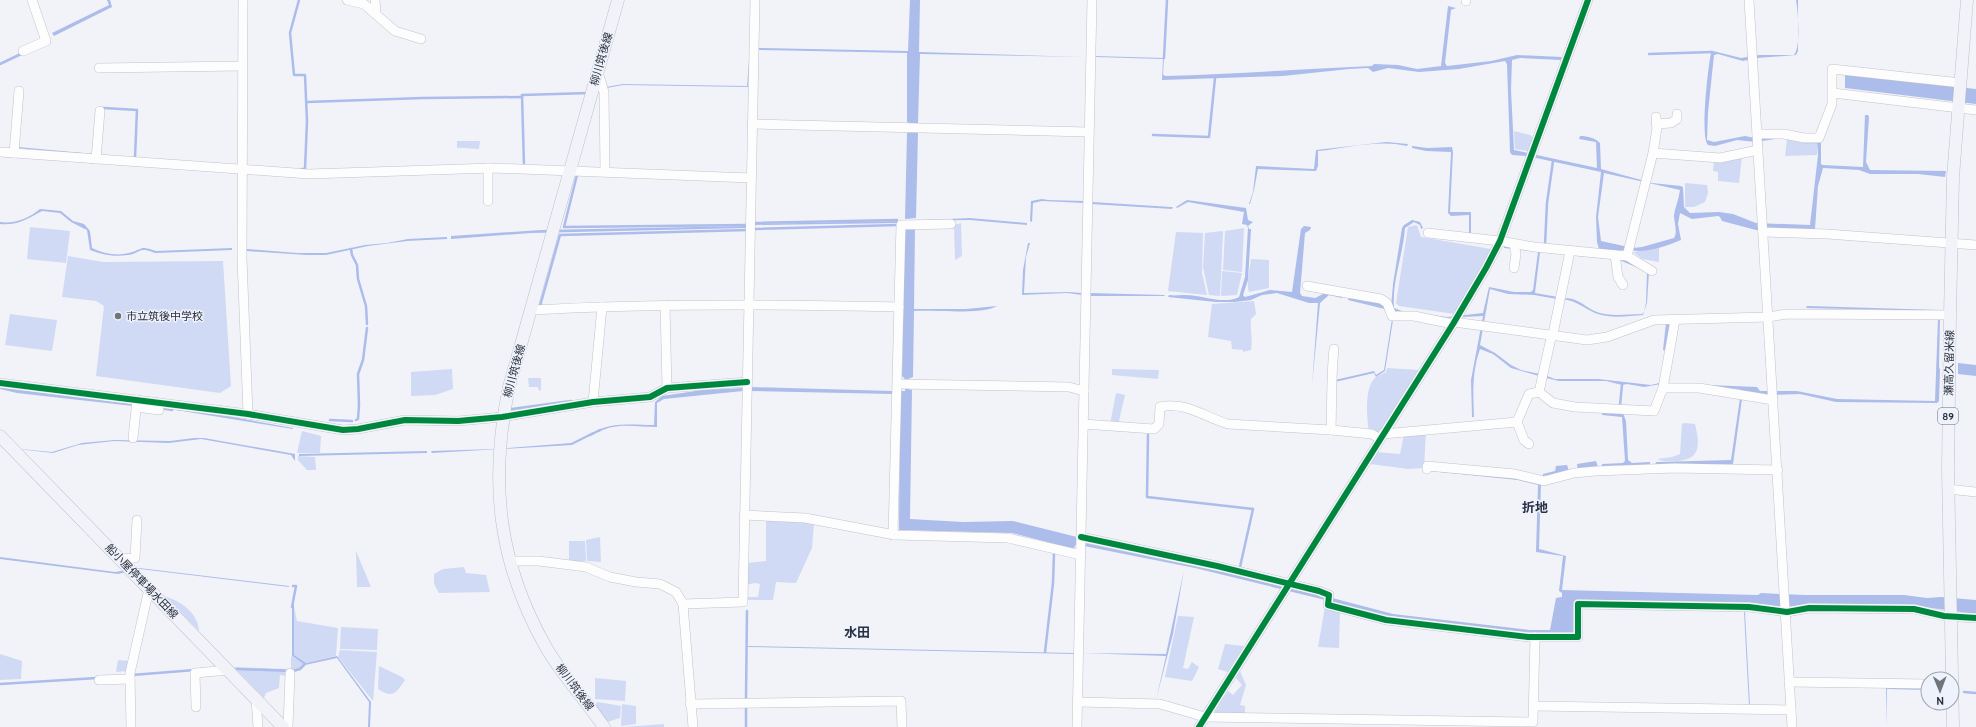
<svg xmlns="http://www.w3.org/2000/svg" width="1976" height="727" viewBox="0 0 1976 727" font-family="Cabin,'Noto Sans JP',sans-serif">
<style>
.green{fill:#d0daf5}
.water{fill:#acbceb;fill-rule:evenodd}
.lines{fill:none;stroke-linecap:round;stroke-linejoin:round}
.stream{stroke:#acbceb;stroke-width:2.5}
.minor-casing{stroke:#c0c3c9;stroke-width:10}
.major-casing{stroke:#bdc0ca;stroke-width:13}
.minor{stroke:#fdfdfe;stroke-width:9}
.major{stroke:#f1f3f8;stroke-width:12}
.cycleway-casing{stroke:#eef2fc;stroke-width:8}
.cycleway{stroke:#00873e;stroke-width:6}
.poi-dot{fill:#71747b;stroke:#eef2fc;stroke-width:1.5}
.labels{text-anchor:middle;stroke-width:3;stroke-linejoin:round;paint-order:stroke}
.shield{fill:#eef2fc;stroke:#666a73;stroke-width:1}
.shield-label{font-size:10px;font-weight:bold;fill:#2b2f38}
.street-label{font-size:11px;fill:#2b2f38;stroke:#eef2fc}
.poi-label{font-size:11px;fill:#2b2f38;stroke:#eef2fc;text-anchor:start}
.quarter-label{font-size:13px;font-weight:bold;fill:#293042;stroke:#eef2fc}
</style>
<rect width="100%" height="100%" fill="#f2f3f8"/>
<!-- green -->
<g class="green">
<path d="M1514,131L1530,135L1533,137L1528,151L1515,149Z"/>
<path d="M1787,139L1807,143H1817V155L1785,156Z"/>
<path d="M457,141H480L479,149C471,149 465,147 457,148Z"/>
<path d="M1742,156L1739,183L1718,181V172L1713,171L1714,161Z"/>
<path d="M1685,183L1707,185L1708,193L1705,202L1694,207H1685Z"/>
<path d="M961,223L962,256L955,260L954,225Z"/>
<path d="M1417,225L1421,237L1491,249L1486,262L1455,314L1399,306L1396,303L1408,227Z"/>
<path d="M30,227L70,231L66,263L27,259Z"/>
<path d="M1244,228L1242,272L1223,270L1225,231Z"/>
<path d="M1223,231L1220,296L1209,295L1203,267L1205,233Z"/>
<path d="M1176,232L1203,233L1202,273L1207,295L1168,291Z"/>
<path d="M1659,248V262L1642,259L1633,252Z"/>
<path d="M68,256L103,262L223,261L231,386L220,393L96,376L104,306L96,301L62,297Z"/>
<path d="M1251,259L1269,260V288L1249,292C1246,285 1250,267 1251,259Z"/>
<path d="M1222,271L1242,273L1237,295L1221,296Z"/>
<path d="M1254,301L1256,314L1251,319C1250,329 1253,340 1251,350L1243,352V350L1232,349L1231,341L1208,337L1212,304Z"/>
<path d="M10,314L57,320L52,351L5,345Z"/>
<path d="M1387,368L1419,370L1378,434L1369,431C1367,418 1364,388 1375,378C1377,376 1383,374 1386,372Z"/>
<path d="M452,369L453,389L435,395L411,396V372Z"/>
<path d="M1112,369L1159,370L1158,379L1112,375Z"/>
<path d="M528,378H541V390L539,391L538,387H529Z"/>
<path d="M1116,393L1125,395L1118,425L1110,424Z"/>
<path d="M1685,423L1695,424C1700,445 1701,460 1676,461C1669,461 1663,462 1657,459L1672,457L1680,454L1682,424Z"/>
<path d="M302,431L321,436L320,453H297Z"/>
<path d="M1426,431L1424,468L1408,469L1370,464L1377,452L1400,454L1404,435Z"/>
<path d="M298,456L315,457L316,470H307L298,460Z"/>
<path d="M766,518L814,523L812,548L796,583L776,582L773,600H745V597H758L760,584L755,583L746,585V563L766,561Z"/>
<path d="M600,537L601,562L587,561L586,540Z"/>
<path d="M569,541H585L586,561L569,562Z"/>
<path d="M356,551L371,587H357Z"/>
<path d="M464,567L466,573L486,575L490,592L439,593L434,584V574L443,569Z"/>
<path d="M164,596C181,601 198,613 199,631Z"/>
<path d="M294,607L297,621L338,628L336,656L305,663L294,655Z"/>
<path d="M1325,607L1340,611L1339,648L1318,647Z"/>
<path d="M1178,616L1194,617L1183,668L1188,669L1192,662L1199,667L1192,681L1165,677Z"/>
<path d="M341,627L378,629L377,650L340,649Z"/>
<path d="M1225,644L1244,646L1228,672L1218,669Z"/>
<path d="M340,650L377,652L373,701L338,657Z"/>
<path d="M0,654L22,661L21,679L0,680Z"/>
<path d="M291,656L304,664L300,668L291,670Z"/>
<path d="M118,660L129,661L127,671L116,672Z"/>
<path d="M379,666L402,677L405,680C396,693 393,699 378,689Z"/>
<path d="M234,667L287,669L286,676L280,675L279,688L266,693L264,698Z"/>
<path d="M1240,671L1246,685L1240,705L1245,706V714L1216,713L1215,711L1228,691L1233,695L1242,685L1235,677Z"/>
<path d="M595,678L626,681L625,701L595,699Z"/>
<path d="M598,702L621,706L620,718L607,722L596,708V703Z"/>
<path d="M622,704L636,706V724L621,726Z"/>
<path d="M664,724V727H625Z"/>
</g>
<!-- water -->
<g class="water">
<path d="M107,0H110L112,7L54,36L52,33L109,5Z"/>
<path d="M910,0H920L919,52L1085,57L920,54L918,123L911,124L907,122V53L758,50V48L908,51Z"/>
<path d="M1796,0H1798V51L1796,55L1757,58L1743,61L1718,54L1714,55L1708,112L1707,140L1714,142L1745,136L1760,139L1769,137L1782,138L1756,142L1737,140L1715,146L1708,145C1700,138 1708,67 1711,53L1713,51L1741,58L1759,55H1794C1801,47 1798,11 1796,0Z"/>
<path d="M1448,6L1456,8L1451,10L1445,63L1447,66L1491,61L1517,55L1562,57L1561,60L1520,58L1512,60L1511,90L1514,150L1597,168L1596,142L1579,139L1580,136C1588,136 1595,138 1600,143L1601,169L1652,183L1681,186L1683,187L1684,207L1690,213L1719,212L1733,214L1756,223L1810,225L1818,155L1817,142L1821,143V164L1823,165L1863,167L1865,115H1868L1869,117L1866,162L1870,170L1946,171L1945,177L1918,174H1870L1859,170L1823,168L1818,186L1815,229L1756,230L1722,221L1720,217L1718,216L1692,219L1680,213L1678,224L1681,240C1669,245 1655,250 1641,251C1634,251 1627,248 1619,251L1641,269L1619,260L1540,252L1535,293L1558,297L1557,299L1534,295L1508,294L1490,289L1480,345L1495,353L1511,365L1521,370L1540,374L1539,376L1511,368L1493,354L1480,349C1472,372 1473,393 1474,417H1472L1471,380L1483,316L1445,318L1401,313L1348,300L1349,297L1380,302L1391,307L1393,284L1402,228L1404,225L1412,220L1420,222L1423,228L1421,229L1420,225L1414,222L1405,228C1403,255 1392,281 1394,308L1402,311L1447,317L1483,313L1489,287L1514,292H1531L1533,290L1538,252L1504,248V246L1599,249L1597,242L1596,217L1601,172L1527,156L1512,155L1510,152L1507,64L1505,61L1459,69L1419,72L1388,68L1373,72L1368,68L1349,69L1283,76L1162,80L1163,59L1095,57V56L1164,58L1163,74L1165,76C1234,74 1303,69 1372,66L1374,64L1398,65L1417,69L1441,66ZM1604,173L1680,190C1679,199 1675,207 1674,215C1674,223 1678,232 1674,238L1642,247L1633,248L1601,241L1598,217Z"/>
<path d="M750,49L748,87L623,85L607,88L606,87L623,84L747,86Z"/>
<path d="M1845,75L1976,89V104L1845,88Z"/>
<path d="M913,130L914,132H918L916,218L905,219L907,133Z"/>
<path d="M1386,142L1408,144L1407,146C1379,139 1346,148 1318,151V166L1316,171L1258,169L1254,190L1250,204H1249L1253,192L1256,166L1314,169L1316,150Z"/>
<path d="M1412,146L1427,148L1452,147L1453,152L1450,212H1471V234H1469V215L1451,216L1448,213L1451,152L1426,151L1412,148Z"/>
<path d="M18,147L94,154V155L16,148Z"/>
<path d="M1042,199L1048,200L1084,201V203L1042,201L1033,203L1032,222L1030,221L1031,201Z"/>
<path d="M1187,200L1246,208L1248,220L1253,222L1248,226L1249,229H1251L1248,280L1243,295L1245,297L1270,290L1292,292L1301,229L1304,226L1311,227L1310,230L1305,233L1300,293L1302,296L1315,298L1327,292L1343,295L1342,298L1329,295L1320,303L1312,385L1318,303H1309L1277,293L1262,295L1251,300L1235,302H1216L1168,297L1169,295C1175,296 1179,295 1185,295C1202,295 1223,305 1239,297L1245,277L1248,228L1247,225L1242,224L1244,212L1188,202L1177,208L1176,207Z"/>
<path d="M1092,202L1171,207H1173L1172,209L1091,204Z"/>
<path d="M40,209L61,211L73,221L84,224L90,231L92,248C104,254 117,256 129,253C144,249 139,245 156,251L232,248V250L155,253C137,246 142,253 128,255C114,257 103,255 90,250L87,230L71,222L60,213L42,211C28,219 16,226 0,224V222C15,224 29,218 40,209Z"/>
<path d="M970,218L1027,223V225L970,220L904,221Z"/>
<path d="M899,221V223L754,225L747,228L531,233L451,239V236L541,230L747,226L755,224Z"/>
<path d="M905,228H915L914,309H966L997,306C983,315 932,310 914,311L913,377L906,380L902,376Z"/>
<path d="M447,237V239L407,241L368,246L326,255H307L246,251L247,249L297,253H326L365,245L387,243L408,239Z"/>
<path d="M1028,243H1030L1026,257L1024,293L1068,292L1082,293V295L1067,293L1022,295L1023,270Z"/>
<path d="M1647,272H1649L1647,303L1643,315C1628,316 1610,319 1595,313C1582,307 1579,302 1563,299C1575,295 1586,308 1597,312C1610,317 1628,314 1642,314L1644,312L1646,303Z"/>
<path d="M1089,293C1115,294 1139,294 1164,295L1165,296H1090Z"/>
<path d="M1807,306L1940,310V311L1806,308Z"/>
<path d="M1938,318H1940L1939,367L1940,370L1939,401L1937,403L1836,402L1800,394L1772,395L1743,392L1739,389L1661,384L1644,387L1627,384L1622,385L1606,381H1559L1546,378L1547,376L1555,379H1598L1651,385L1659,383L1757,387L1760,391H1797L1837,399L1935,401Z"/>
<path d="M1392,319L1393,320L1385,371L1376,377L1374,373L1335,382V380L1374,371L1376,375L1384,370Z"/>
<path d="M1666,323H1670L1667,351L1663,350Z"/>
<path d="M1958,363L1976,365V376L1958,374Z"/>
<path d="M0,387L133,404V406L17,393L0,389Z"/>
<path d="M750,387L892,391L893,394L750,391Z"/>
<path d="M743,388V391L664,399L657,403V427C638,427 616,422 599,432L598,430C615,422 636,425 654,425L655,402L662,396L702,390Z"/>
<path d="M905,388L912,390L910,519L963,522L1013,521L1077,537V546L1075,545L1074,549L1012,533L899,530L900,394V391H905Z"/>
<path d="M1740,398L1742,399L1733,464L1655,465L1656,462L1731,460Z"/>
<path d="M170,409L216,414L293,428V429Z"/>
<path d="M1602,412L1623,413L1626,421L1628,460L1632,463L1650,462V465L1602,466V464L1623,463L1625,461L1622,417L1602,415Z"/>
<path d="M593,432L594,434L572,445L432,453L431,451L495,449L571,443Z"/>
<path d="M194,438H204L295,454V461L291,455L201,439L169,443L114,441L78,445L53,453L0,447L52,452L82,443L114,440L170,441Z"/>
<path d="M427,451V453L299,456V454Z"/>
<path d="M1596,461L1598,467L1578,470L1577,464Z"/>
<path d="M1567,465L1569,471L1543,476V474L1555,471L1556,466Z"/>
<path d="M1430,468L1517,477L1541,483L1539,549L1566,556L1562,590L1758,595L1761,593L1804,595H1904L1927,598L1941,597L1976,600V614L1916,606L1796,608L1575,601V632L1572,635L1528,634L1395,617L1195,568L1084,546L1085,543L1279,584L1393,614L1530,630H1550L1556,598L1562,597V593L1559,591L1563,556L1536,552L1538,485L1518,480L1430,471Z"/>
<path d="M0,557L115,572L139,568L289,586V587L140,569L118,574L0,559Z"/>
<path d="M1184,570L1173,634L1156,700L1166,656L1082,653L1166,654Z"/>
<path d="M292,604H294V655L306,663L337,656L371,702L370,727H368L369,702L337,658L305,665L292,656Z"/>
<path d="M1744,612H1745L1750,706H1749Z"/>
<path d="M748,646L1074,653L1075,654L748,647Z"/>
<path d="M1886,688H1928V690L1887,689V727Z"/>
</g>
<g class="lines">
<!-- stream -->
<g class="stream">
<path d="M299,0L290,33L294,75H305L307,121L305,169H302"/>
<path d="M1649,54L1712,52"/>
<path d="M1164,58L1167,0"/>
<path d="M0,64L23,53"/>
<path d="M307,102L423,98L522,97"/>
<path d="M104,108L137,110L135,157"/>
<path d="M1153,135L1209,137L1215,78"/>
<path d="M1804,142H1817"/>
<path d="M524,166L522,95L589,93"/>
<path d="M577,175L564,227L748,225"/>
<path d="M753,223L897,220"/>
<path d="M753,229L898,225"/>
<path d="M1545,245L1547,203L1553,161"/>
<path d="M351,249L352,255L357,265L358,279L366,306L367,324"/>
<path d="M542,306H540L560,235L748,230"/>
<path d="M1620,405L1622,385"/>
<path d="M161,408L172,410"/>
<path d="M512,409L571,401"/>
<path d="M330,420L352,421"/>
<path d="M356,420L358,419L359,405L358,374L363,360L367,328"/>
<path d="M590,435L600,430"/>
<path d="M1148,435L1147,497L1253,509L1240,567"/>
<path d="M292,607L296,586H293"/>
<path d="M1045,652L1053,583L1054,553"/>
<path d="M237,669L293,671L300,669L305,664"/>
<path d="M132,675L195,670"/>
<path d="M0,684L97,678"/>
<path d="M1964,692L1976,693"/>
<path d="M746,698L747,611"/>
<path d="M746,727V708"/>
</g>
<defs>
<g id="minor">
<path d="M243,0L242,258L248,414"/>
<path d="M347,0L364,4L395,31L421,39"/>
<path d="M375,0L376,14"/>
<path d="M1466,0V1"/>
<path d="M1749,0L1792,727"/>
<path d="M23,51L46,41L32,0"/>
<path d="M99,68L242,66"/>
<path d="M598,72L604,92L605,171"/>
<path d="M1833,93L1976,110"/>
<path d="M752,124L1089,132"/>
<path d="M1656,124L1671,123L1677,119V114"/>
<path d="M1757,134H1784L1804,138H1819L1832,104V69L1961,83"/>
<path d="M0,152L309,174L493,168L751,178"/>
<path d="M14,153L19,91"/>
<path d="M1653,153L1720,158L1758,150"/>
<path d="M96,159L100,111"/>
<path d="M488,168V201"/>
<path d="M1763,232L1827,234L1976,245"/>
<path d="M1428,233L1500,241L1534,247L1627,256L1652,271"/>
<path d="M1615,255L1618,277L1623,285"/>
<path d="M1627,256L1653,153L1657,128L1656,117"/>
<path d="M1514,268L1516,254L1514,244"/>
<path d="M1307,286L1381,299L1387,303L1392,316H1414L1453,324"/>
<path d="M665,305L667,388"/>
<path d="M531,310C654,303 776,304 899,307"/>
<path d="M1454,322L1587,340L1607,337L1654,320L1768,317L1787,314L1950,315"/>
<path d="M0,383L248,414L343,430L358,429L405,420L458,421L502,417L593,402L650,397L667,388L747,382"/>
<path d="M898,384L1069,387L1084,391"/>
<path d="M1663,388H1699L1773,400"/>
<path d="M1539,392L1553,403L1575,407L1654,411L1663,388L1675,320"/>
<path d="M1539,392L1551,338L1553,334L1570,251"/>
<path d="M593,402L602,307"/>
<path d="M136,407L159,410"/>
<path d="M1517,422L1524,440L1529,444"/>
<path d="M1083,424L1154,429L1159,424L1160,407C1186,401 1204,417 1228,424L1331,430L1372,434L1380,439"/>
<path d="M1331,430C1332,402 1331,376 1334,349"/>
<path d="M1383,434L1517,422L1529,394L1539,392"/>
<path d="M133,438L137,400"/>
<path d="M1427,469V466L1515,474L1544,481L1574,473L1596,471L1675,468L1778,470"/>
<path d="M1948,489L1976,492"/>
<path d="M744,515L805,518L895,535L1008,538L1081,555"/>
<path d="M893,535L901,225L951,224"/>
<path d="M1081,537L1217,566L1319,591L1329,595L1328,605L1386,620L1528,637H1578V604L1749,607L1787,612L1809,608L1914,609L1944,616L1976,618"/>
<path d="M120,559L135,558L137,520"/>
<path d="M509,561H539L586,567L610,577L636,582L660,584L676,592L683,604L693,727"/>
<path d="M683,604L743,602L755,0"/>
<path d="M99,680L130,679"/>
<path d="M1789,682L1928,684"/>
<path d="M256,698L258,727"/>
<path d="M1078,702L1160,704L1205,717L1533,722L1535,637"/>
<path d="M690,704L901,701L902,727"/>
<path d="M1534,706L1791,710"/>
<path d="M196,707L195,673L229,670"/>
<path d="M131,727L130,673L149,589"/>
<path d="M288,727L290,673"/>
<path d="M1077,727L1092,0"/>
<path d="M1199,727L1453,324L1486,268L1500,241L1588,0"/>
</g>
<g id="major">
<path d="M0,436L283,727"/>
<path d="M604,727C586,701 563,676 547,649C498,564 489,482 509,387L618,0"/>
<path d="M1953,727L1948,469L1950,315L1953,177L1967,0"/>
</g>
</defs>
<!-- minor casing -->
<use href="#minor" class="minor-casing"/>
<!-- major casing -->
<use href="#major" class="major-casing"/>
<!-- minor -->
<use href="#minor" class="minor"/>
<!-- major -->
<use href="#major" class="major"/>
<defs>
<g id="cycleway">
<path d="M0,383L248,414L343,430L358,429L405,420L458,421L502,417L593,402L650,397L667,388L747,382"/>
<path d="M1081,537L1217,566L1319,591L1329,595L1328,605L1386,620L1528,637H1578V604L1749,607L1787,612L1809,608L1914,609L1944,616L1976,618"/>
<path d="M1199,727L1453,324L1486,268L1500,241L1588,0"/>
</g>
</defs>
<!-- cycleway casing -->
<use href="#cycleway" class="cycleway-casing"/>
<!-- cycleway -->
<use href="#cycleway" class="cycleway"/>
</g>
<!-- markers -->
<circle class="poi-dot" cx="118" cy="316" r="4"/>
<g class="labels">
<!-- shield labels -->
<rect class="shield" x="1938" y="408" width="20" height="16" rx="3"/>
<g class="shield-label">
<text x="1948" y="420">89</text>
</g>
<!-- street labels -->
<g class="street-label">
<text transform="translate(601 59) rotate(-74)" y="4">柳川筑後線</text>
<text transform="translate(1949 363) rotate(-89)" y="4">瀬高久留米線</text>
<text transform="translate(514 371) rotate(-75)" y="4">柳川筑後線</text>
<text transform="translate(142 581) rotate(46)" y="4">船小屋停車場水田線</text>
<text transform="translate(575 687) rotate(53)" y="4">柳川筑後線</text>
</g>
<!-- poi labels -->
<g class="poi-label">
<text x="126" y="320">市立筑後中学校</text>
</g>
<!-- quarter labels -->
<g class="quarter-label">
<text x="1535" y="512">折地</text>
<text x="857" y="637">水田</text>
</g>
</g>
<!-- north arrow -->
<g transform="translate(1940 691) rotate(179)"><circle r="19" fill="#eef2fc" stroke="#a0a4ae"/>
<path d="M0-3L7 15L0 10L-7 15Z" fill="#71747b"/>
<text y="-6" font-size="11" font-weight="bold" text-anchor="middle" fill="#2b2f38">N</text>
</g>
</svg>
